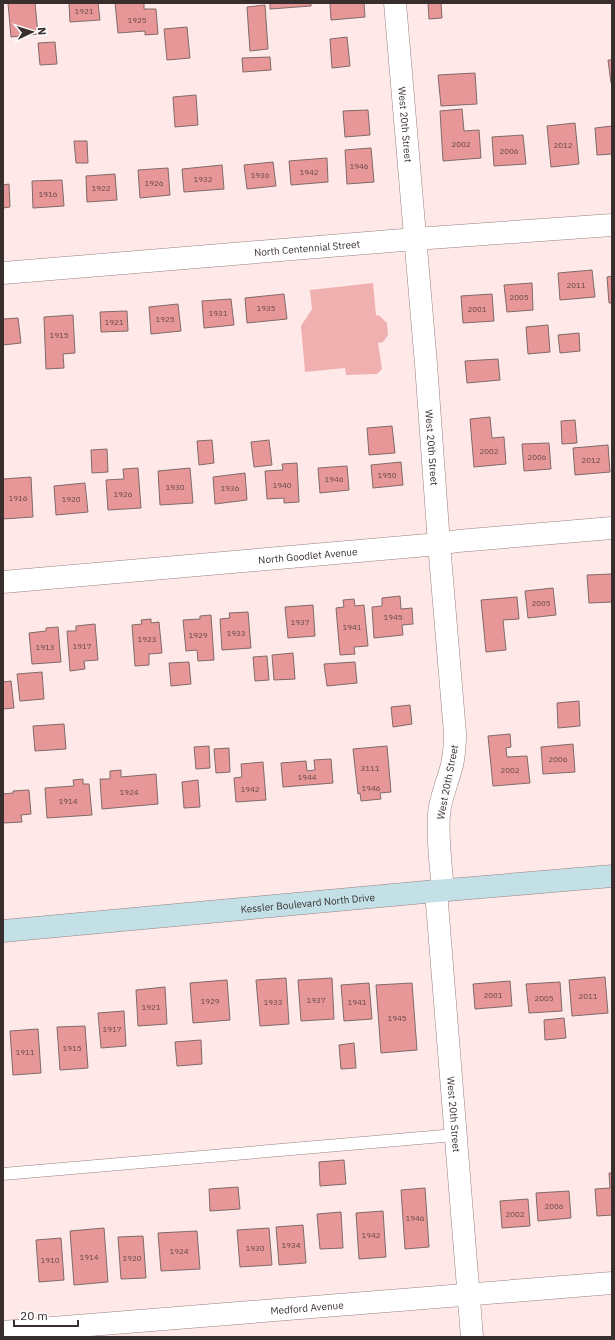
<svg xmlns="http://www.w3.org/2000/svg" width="615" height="1340" viewBox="0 0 615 1340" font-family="'IBM Plex Sans',sans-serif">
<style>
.green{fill:#f1b0b0}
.building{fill:#e89798;stroke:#806a69}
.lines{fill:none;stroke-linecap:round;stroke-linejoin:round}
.lane-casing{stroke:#998181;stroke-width:13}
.street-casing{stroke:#998181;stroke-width:23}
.secondary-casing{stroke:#998181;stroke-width:23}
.lane{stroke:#fff;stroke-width:12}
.street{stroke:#fff;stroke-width:22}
.secondary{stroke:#c2e0e6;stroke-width:22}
.labels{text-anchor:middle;stroke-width:4;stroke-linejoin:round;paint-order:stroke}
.number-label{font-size:8px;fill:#644848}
.street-label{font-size:10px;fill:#382e2e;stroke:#fcfcfc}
</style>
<rect width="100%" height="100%" fill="#fee9e8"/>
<!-- green -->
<path class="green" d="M373,283L376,315L380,316L387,323L388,335L383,342L378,343L382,369L377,374L346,375L345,368L305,372L301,326L312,309L310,290Z"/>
<!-- building -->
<g class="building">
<path d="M8,3H35L38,34L11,37Z"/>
<path d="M69,3H98L100,20L70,22Z"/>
<path d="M115,3H144V9H156L158,34L145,35V31L118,33Z"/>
<path d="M270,3H311V6L270,9Z"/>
<path d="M330,3H364L365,17L331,20Z"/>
<path d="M428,3H441L442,18L429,19Z"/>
<path d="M265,5L268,49L250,51L247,7Z"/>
<path d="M187,27L190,58L167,60L164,29Z"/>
<path d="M347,37L350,66L332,68L330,39Z"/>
<path d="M55,42L57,64L40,65L38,43Z"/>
<path d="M270,57L271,70L243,72L242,58Z"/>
<path d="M608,60H612V83H611Z"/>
<path d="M475,73L477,104L441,106L438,75Z"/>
<path d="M196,95L198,125L175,127L173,97Z"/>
<path d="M462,109L464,131L479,130L481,158L443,161L440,111Z"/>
<path d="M368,110L370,135L345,137L343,111Z"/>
<path d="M575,123L579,164L551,167L547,126Z"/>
<path d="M612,126V154L597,155L595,128Z"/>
<path d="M523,135L526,164L494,166L492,137Z"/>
<path d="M74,141H87L88,163H76Z"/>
<path d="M371,148L374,182L347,184L345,150Z"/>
<path d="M327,158L328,182L291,185L289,161Z"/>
<path d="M273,162L276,186L247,189L244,165Z"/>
<path d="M222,165L224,189L184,192L182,169Z"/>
<path d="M168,168L170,195L140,198L138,170Z"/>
<path d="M115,174L117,200L87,202L86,176Z"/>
<path d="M62,180L64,206L33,208L32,181Z"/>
<path d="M9,184L10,207L3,208V185Z"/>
<path d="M592,270L595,297L560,300L558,273Z"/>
<path d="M612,276V303H609L607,277Z"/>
<path d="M532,283L533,310L507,312L504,285Z"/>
<path d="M284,294L287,319L247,323L245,298Z"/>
<path d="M492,294L494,321L463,323L461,296Z"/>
<path d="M231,299L234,325L204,328L202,301Z"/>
<path d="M178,304L181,331L151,334L149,307Z"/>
<path d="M127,311L128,331L101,332L100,312Z"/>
<path d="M73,315L75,353L63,354L64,368L46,369L44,317Z"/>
<path d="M18,318L21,343L3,345V319Z"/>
<path d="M548,325L550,352L528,354L526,327Z"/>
<path d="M579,333L580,351L560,353L558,335Z"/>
<path d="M498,359L500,380L467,383L465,361Z"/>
<path d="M490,417L492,438L504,437L506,464L474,467L470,419Z"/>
<path d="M575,420L577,443L562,444L561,421Z"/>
<path d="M392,426L395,453L369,455L367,428Z"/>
<path d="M212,440L214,463L199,465L197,441Z"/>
<path d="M269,440L272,465L254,467L251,442Z"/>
<path d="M549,443L551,469L524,471L522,444Z"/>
<path d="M608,445L610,472L575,475L573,448Z"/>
<path d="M107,449L108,472L92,473L91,450Z"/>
<path d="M401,462L403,485L373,488L371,465Z"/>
<path d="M297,463L299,502L284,503V498L267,499L265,471L283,470L282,464Z"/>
<path d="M347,466L349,490L320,493L318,468Z"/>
<path d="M138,468L141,508L108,510L106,480L124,479L123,469Z"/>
<path d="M190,468L193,503L160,505L158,471Z"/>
<path d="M245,473L247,500L215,504L213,477Z"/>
<path d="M31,477L33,517L3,519V479Z"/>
<path d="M85,483L88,512L56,515L54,486Z"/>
<path d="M612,574V602L589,603L587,575Z"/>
<path d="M553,588L556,615L528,618L525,591Z"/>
<path d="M400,596L401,609L412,608L413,624L402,625L403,635L374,638L372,607L382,606V598Z"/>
<path d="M517,597L519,619L503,620L506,650L486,652L481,600Z"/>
<path d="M354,599L355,606L364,605L368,646L354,647L355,654L340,655L336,608L344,607L343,600Z"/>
<path d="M313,605L315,636L288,638L285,607Z"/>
<path d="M248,612L251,648L222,650L220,619L230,618L229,613Z"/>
<path d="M211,615L214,660L198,661L197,650L186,651L183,620L200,619V616Z"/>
<path d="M151,619V623L159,622L162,653L149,654V665L135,666L132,625L142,624L141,620Z"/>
<path d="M95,624L98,660L84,661L85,669L70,671L67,631H76V626Z"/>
<path d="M58,627L61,662L32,664L29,633L46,631V628Z"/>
<path d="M293,653L295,679L274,680L272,655Z"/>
<path d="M267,656L269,680L255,681L253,657Z"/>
<path d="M189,662L191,684L171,686L169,663Z"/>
<path d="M355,662L357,683L327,686L324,664Z"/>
<path d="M42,672L44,699L20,701L17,674Z"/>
<path d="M11,681L14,708L3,709V682Z"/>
<path d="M579,701L580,726L558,728L557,703Z"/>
<path d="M410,705L412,724L393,727L391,707Z"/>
<path d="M64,724L66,749L35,751L33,726Z"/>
<path d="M510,734L511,747L506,748L507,757L527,756L530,783L493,786L488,736Z"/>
<path d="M573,744L575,772L543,774L541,747Z"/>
<path d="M209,746L210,768L196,769L194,747Z"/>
<path d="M387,746L391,792L380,793L381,799L361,801L360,793L358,794L353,749Z"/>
<path d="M229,748L230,772L216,773L214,749Z"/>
<path d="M331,759L333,783L283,787L281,763L306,761L307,771L315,770L314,760Z"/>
<path d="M263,762L266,800L236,802L234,778L242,777L241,764Z"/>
<path d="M121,770V777L156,774L158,804L102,809L100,779H110V771Z"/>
<path d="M83,779V784H89L92,815L47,818L45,788L74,786L73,780Z"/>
<path d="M198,780L200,807L184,808L182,782Z"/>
<path d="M29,790L31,814L21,815L22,822L3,823V794L13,793V791Z"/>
<path d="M605,977L608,1013L572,1016L569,980Z"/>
<path d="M286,978L289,1024L260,1026L256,980Z"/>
<path d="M332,978L334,1019L301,1021L298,980Z"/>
<path d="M227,980L230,1020L193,1023L190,983Z"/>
<path d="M510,981L512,1006L475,1009L473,984Z"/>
<path d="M560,982L562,1011L529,1013L526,984Z"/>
<path d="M369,983L372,1019L344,1021L341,985Z"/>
<path d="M412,983L417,1050L381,1053L376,985Z"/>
<path d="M165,987L167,1024L138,1026L136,990Z"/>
<path d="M124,1011L126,1046L101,1048L98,1013Z"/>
<path d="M564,1018L566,1038L545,1040L544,1020Z"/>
<path d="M85,1026L88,1068L60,1070L57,1027Z"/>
<path d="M38,1029L41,1073L13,1075L10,1031Z"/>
<path d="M201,1040L202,1064L177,1066L175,1042Z"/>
<path d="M354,1043L356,1068L341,1069L339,1045Z"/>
<path d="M344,1160L346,1184L320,1186L319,1162Z"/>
<path d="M609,1173H612V1215L597,1216L595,1189L610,1188Z"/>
<path d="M238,1187L240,1209L210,1211L209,1189Z"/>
<path d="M425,1188L429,1247L405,1249L401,1190Z"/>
<path d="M569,1191L571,1218L538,1221L536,1193Z"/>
<path d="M528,1199L530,1226L502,1228L500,1201Z"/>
<path d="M383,1211L386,1257L359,1259L356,1213Z"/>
<path d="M341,1212L343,1248L320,1249L317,1214Z"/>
<path d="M303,1225L306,1263L279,1265L276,1227Z"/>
<path d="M104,1228L108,1282L74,1285L70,1231Z"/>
<path d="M269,1228L272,1265L240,1267L237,1230Z"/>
<path d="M197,1231L200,1269L161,1271L158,1233Z"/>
<path d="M143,1236L146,1278L121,1279L118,1237Z"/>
<path d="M61,1238L64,1280L39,1282L36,1240Z"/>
</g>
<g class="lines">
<defs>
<path id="lane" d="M3,1174L455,1135"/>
<g id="street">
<path id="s1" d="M395,3L426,364L439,544L455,733C455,746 454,760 450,772C446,786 440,800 439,814C437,839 441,866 443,891"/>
<path id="s2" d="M3,273L415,239L612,225"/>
<path id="s3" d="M3,582L439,544L458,541L612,528"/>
<path id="s4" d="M436,891L472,1337"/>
<path id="s5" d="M3,1332L612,1283"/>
</g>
<g id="secondary">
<path id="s6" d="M3,931L436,891L612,876"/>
</g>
</defs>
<!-- lane casing -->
<use href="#lane" class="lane-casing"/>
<!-- street casing -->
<use href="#street" class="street-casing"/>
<!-- secondary casing -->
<use href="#secondary" class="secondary-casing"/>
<!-- lane -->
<use href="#lane" class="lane"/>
<!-- street -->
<use href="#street" class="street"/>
<!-- secondary -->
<use href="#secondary" class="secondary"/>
</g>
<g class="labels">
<!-- number labels -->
<g class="number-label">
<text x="84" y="14">1921</text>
<text x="137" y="23">1925</text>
<text x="461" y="147">2002</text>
<text x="563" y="148">2012</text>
<text x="509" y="154">2006</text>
<text x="359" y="169">1946</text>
<text x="309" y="175">1942</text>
<text x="260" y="178">1936</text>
<text x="203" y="182">1932</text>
<text x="154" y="186">1926</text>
<text x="101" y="191">1922</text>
<text x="48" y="197">1916</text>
<text x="576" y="288">2011</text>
<text x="519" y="300">2005</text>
<text x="266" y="311">1935</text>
<text x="477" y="312">2001</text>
<text x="218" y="316">1931</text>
<text x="165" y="322">1925</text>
<text x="114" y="325">1921</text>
<text x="59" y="338">1915</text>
<text x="489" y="454">2002</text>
<text x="537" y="460">2006</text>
<text x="591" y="463">2012</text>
<text x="387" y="478">1950</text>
<text x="334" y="482">1946</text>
<text x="282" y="488">1940</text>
<text x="175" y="490">1930</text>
<text x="230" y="491">1936</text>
<text x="123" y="497">1926</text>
<text x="18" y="501">1916</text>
<text x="71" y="502">1920</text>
<text x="541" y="606">2005</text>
<text x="393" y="620">1945</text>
<text x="300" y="625">1937</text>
<text x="352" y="630">1941</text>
<text x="236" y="636">1933</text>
<text x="198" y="638">1929</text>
<text x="147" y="642">1923</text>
<text x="82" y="649">1917</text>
<text x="45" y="650">1913</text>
<text x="558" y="762">2006</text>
<text x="370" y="771">3111</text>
<text x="510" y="773">2002</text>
<text x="307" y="780">1944</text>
<text x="371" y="791">1946</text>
<text x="250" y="792">1942</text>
<text x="129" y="795">1924</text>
<text x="68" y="804">1914</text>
<text x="493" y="998">2001</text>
<text x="588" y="999">2011</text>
<text x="544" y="1001">2005</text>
<text x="316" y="1003">1937</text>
<text x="210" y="1004">1929</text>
<text x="273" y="1005">1933</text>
<text x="357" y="1005">1941</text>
<text x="151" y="1010">1921</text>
<text x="397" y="1021">1945</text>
<text x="112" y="1032">1917</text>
<text x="72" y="1051">1915</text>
<text x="25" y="1055">1911</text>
<text x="554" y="1209">2006</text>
<text x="515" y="1217">2002</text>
<text x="415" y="1221">1946</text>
<text x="371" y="1238">1942</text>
<text x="291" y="1248">1934</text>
<text x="255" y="1251">1930</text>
<text x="179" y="1254">1924</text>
<text x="89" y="1260">1914</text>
<text x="132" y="1261">1920</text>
<text x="50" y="1263">1910</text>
</g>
<!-- street labels -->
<g class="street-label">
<text dy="4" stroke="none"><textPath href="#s1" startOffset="122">West 20th Street</textPath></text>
<text dy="4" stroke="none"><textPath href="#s2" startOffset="305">North Centennial Street</textPath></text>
<text dy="4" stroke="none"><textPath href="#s1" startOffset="446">West 20th Street</textPath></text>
<text dy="4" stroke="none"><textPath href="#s3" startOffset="306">North Goodlet Avenue</textPath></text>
<text transform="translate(447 782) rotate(-79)" y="4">West 20th Street</text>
<text dy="4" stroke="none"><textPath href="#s6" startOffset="306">Kessler Boulevard North Drive</textPath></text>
<text dy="4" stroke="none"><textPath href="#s4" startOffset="224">West 20th Street</textPath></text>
<text dy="4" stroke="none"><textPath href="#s5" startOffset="305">Medford Avenue</textPath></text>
</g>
</g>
<!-- border -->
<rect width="615" height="1340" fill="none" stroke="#382e2e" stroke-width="8"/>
<!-- north arrow -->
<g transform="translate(32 32) rotate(86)" stroke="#fcfcfc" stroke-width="3" paint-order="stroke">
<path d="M0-3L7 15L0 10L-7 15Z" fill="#382e2e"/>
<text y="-6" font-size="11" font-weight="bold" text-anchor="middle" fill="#382e2e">N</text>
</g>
<!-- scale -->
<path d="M14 1320v6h64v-6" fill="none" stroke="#382e2e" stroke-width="2"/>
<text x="20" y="1320" font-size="12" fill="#382e2e" stroke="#fcfcfc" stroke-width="3" paint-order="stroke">20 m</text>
</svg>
